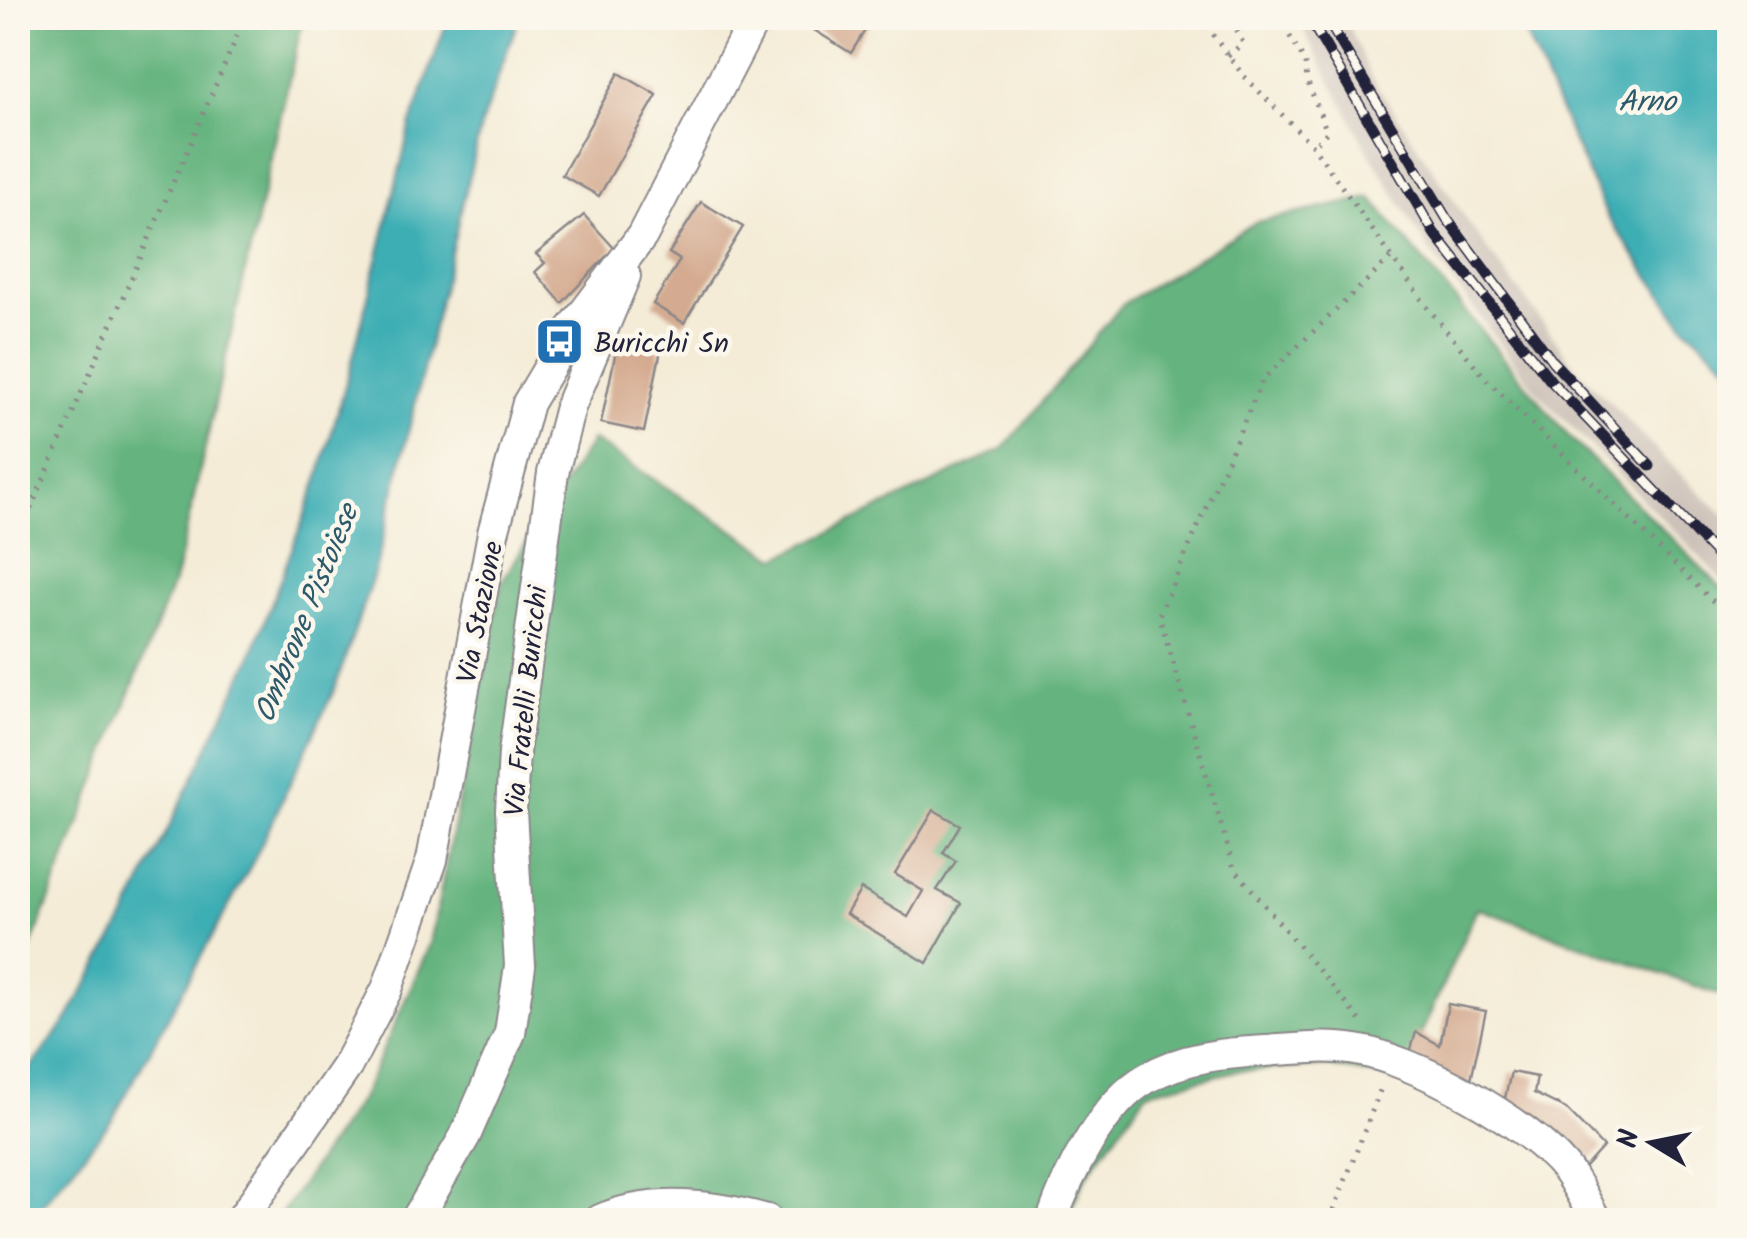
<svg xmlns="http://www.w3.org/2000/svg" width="1747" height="1238" viewBox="0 0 1747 1238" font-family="Kalam,sans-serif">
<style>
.industrial{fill:#cdc2b9}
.forest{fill:#65b47f;stroke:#446b5d;stroke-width:2.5}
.water{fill:#3daeb4;stroke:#306878;stroke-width:2.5}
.building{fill:#d4aa90}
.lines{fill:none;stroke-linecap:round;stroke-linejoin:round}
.minor-casing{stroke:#8b8789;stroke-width:34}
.path{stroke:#8b8789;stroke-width:5;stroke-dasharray:2.5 8;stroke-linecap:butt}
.minor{stroke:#fff;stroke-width:30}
.rail-casing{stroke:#22223b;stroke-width:11}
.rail{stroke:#fbf7ec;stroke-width:8;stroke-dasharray:22;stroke-linecap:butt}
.labels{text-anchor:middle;stroke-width:9;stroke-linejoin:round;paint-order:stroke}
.poi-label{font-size:28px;fill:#22223b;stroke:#fbf7ec;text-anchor:start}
.street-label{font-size:28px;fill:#22223b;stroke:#fbf7ec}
.water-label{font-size:30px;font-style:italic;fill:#2d5a6b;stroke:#fbf7ec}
</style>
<rect width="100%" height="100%" fill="#fbf7ec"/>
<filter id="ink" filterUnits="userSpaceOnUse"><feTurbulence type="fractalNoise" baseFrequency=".01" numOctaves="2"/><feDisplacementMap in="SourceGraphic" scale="20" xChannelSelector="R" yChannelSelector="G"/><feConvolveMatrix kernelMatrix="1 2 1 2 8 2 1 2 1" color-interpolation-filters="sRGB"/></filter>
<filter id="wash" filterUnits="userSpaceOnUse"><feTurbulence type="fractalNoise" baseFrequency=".0048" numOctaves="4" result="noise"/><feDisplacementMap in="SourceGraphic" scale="40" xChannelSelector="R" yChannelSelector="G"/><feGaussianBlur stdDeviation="2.25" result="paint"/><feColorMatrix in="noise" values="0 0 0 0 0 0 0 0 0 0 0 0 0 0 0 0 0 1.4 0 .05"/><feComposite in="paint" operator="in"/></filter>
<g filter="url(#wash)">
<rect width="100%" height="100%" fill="#f4ecd7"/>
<!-- industrial -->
<path class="industrial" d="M1297,18H1345L1372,78L1474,231L1578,370L1677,471L1729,519V587L1536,391L1428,249L1367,149Z"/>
<!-- forest -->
<g class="forest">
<path d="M18,18H303L176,575L30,950L18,961Z"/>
<path d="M1371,198L1570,438L1729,595V998L1477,908L1401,1079L1325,1066L1235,1071L1147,1092L1085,1178L1066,1220H277L363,1095L430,944L502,581L592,440L777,558L1004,448L1123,304L1256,222Z"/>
</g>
<!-- water -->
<g class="water">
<path d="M448,18H519L482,122L376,568L335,688L255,858L112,1120L30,1220H18V1084L66,1021L124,920L250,660L318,480L351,365L411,123Z"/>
<path d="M1518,18H1722L1729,29V367L1683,324L1608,218Z"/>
</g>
<g id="blocks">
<!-- building -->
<g class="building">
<path d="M799,18H859L869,24L851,53L798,20Z"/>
<path d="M619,73L657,95L599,196L562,175Z"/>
<path d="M701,202L743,227L684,323L653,304L680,260L669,253Z"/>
<path d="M584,215L614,248L562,303L535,272L545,263L536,254Z"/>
<path d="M618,341L661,350L644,432L601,423Z"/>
<path d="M934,810L960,825L943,853L956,861L937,890L961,903L927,963L846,914L861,889L908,917L923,891L895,874Z"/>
<path d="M1448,1004L1486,1011L1469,1088L1409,1056L1416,1032L1440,1045Z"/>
<path d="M1511,1072L1537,1077L1534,1093L1566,1109L1603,1147L1585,1167L1549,1136L1503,1107Z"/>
</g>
</g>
</g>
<g filter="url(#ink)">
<use href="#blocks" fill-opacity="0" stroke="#8b8789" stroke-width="2.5"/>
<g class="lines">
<defs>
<g id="minor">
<path d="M241,1220L347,1066L387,989L432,860L493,533L528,403L572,329L642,236L755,18"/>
<path d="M416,1220L465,1136L510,1033L520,966L511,811L514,752L553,473L570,407L625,276"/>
<path d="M600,1220C652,1197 713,1205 767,1220"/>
<path d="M1052,1220C1068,1174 1103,1103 1147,1078C1183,1057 1225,1053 1265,1051C1294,1049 1326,1045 1356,1050C1414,1059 1528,1122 1565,1168C1577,1183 1586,1204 1596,1220"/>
</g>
</defs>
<!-- minor casing -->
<use href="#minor" class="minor-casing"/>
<!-- path -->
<g class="path">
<path d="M1200,18L1243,75L1313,146L1427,307L1487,380L1730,618"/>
<path d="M1279,18L1305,62L1307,80L1327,132L1313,146"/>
<path d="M1228,56L1243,43L1235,27L1249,18"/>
<path d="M18,538L245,18"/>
<path d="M1360,1020L1234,868L1159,615L1263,379L1392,257"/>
<path d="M1330,1220L1381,1088"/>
</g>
<!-- minor -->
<use href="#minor" class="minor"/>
<defs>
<g id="rail">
<path d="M1309,18L1434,233L1551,381L1730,569"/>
<path d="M1326,18L1447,219L1553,362L1650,466"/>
</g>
</defs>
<!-- rail casing -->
<use href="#rail" class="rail-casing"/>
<!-- rail -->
<use href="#rail" class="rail"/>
</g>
</g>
<!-- icons -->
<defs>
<symbol id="bus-square" viewBox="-11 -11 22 22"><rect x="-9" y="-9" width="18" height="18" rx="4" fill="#1f6fb2" stroke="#fbf7ec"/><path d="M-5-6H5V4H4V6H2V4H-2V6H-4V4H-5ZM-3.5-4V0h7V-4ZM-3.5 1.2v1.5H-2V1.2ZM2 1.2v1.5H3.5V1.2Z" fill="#fff"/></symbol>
</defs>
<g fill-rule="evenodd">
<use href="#bus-square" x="532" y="314" width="55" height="55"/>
</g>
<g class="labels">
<!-- poi labels -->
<g class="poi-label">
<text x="594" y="352">Buricchi Sn</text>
</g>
<!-- street labels -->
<g class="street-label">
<text transform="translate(479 612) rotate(-79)" y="10">Via Stazione</text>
<text transform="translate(525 701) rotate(-84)" y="10">Via Fratelli Buricchi</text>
</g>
<!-- water labels -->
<g class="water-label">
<text x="1647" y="111">Arno</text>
<text transform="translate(306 613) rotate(-68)" y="10">Ombrone Pistoiese</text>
</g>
</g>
<!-- margin -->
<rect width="1747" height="1238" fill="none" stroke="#fbf7ec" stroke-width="60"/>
<!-- north arrow -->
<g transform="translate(1652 1143) rotate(280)" stroke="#fbf7ec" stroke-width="8" paint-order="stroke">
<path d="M0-8L18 38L0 25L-18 38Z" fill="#22223b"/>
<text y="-15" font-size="28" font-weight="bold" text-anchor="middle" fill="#22223b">N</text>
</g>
</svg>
